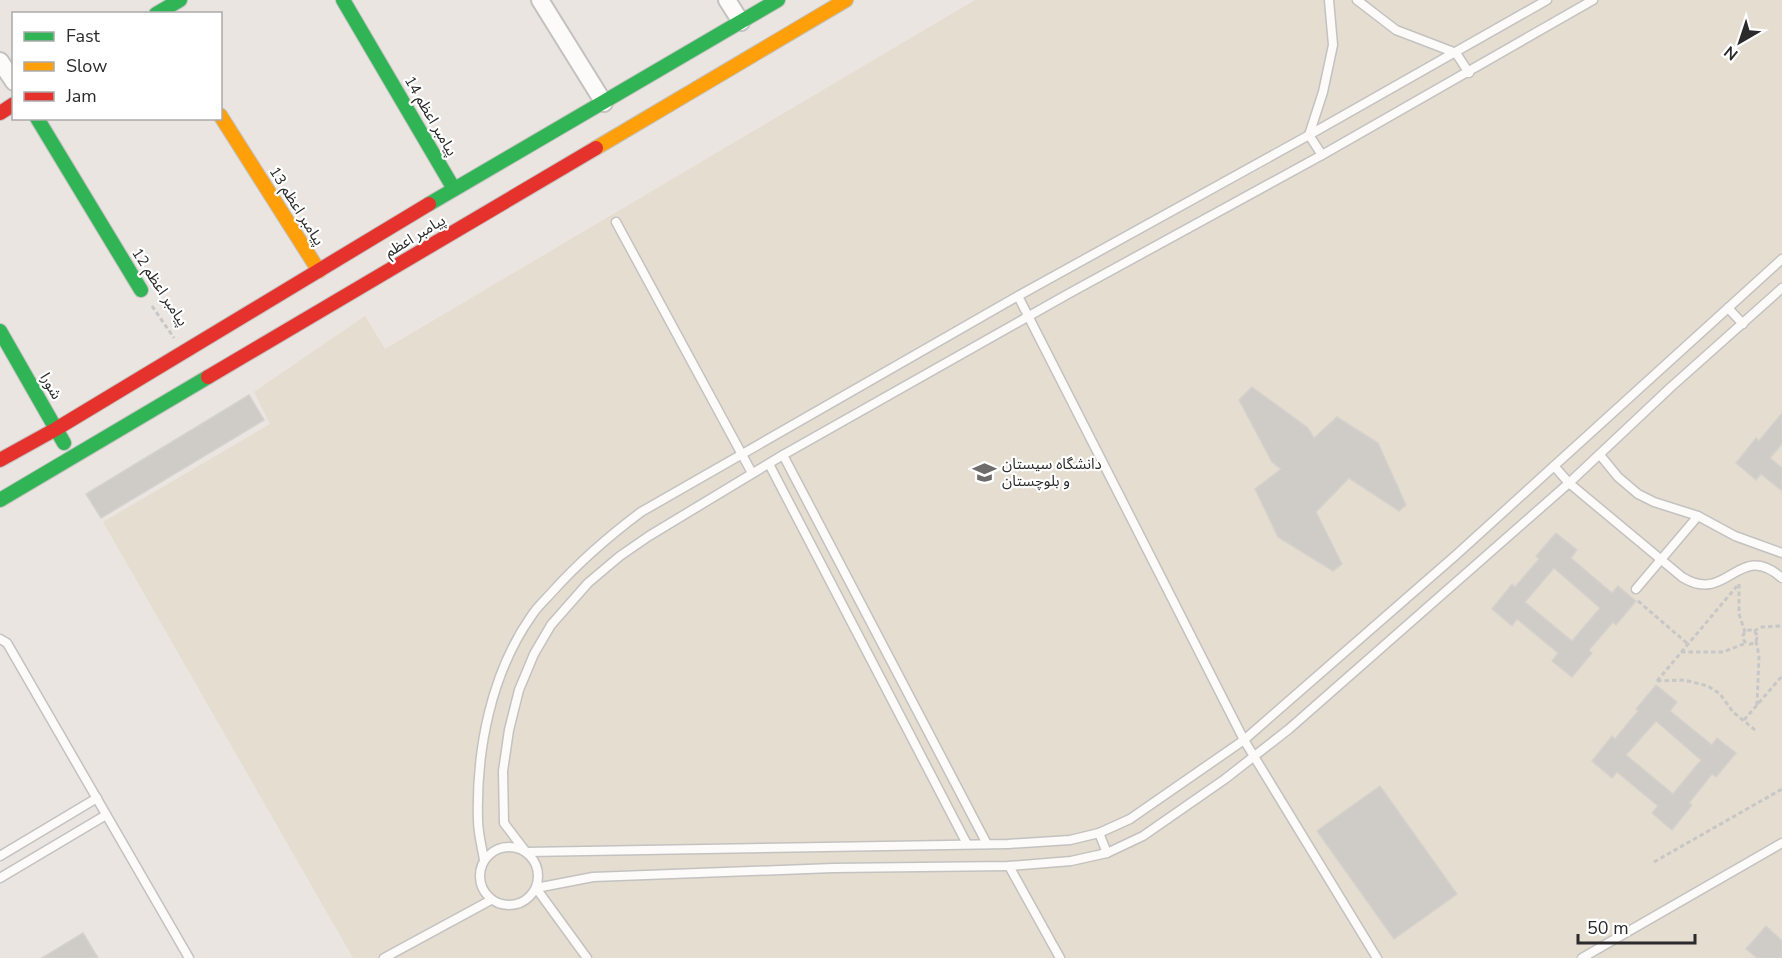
<svg xmlns="http://www.w3.org/2000/svg" width="1782" height="958" viewBox="0 0 1782 958" font-family="'Nunito Sans','Noto Sans Arabic',sans-serif">
<style>
.education{fill:#e5ddcf}
.building{fill:#cfcbc7;stroke:#d5d1cd;stroke-width:1.5;fill-rule:evenodd}
.lines{fill:none;stroke-linecap:round;stroke-linejoin:round}
.lane-casing{stroke:#c3c2c1;stroke-width:11}
.street-casing{stroke:#c3c2c1;stroke-width:20}
.fast-casing{stroke:#c3c2c1;stroke-width:16}
.slow-casing{stroke:#c3c2c1;stroke-width:16}
.jam-casing{stroke:#c3c2c1;stroke-width:16}
.path{stroke:#c8c7c7;stroke-width:3;stroke-dasharray:4.5 3;stroke-linecap:butt}
.lane{stroke:#fcfbfa;stroke-width:8}
.street{stroke:#fcfbfa;stroke-width:16}
.fast{stroke:#30b455;stroke-width:14}
.slow{stroke:#ff9f0a;stroke-width:14}
.jam{stroke:#e5322d;stroke-width:14}
.labels{text-anchor:middle;stroke-width:4.5;stroke-linejoin:round;paint-order:stroke}
.street-label{font-size:15px;fill:#2b2b2b;stroke:#fff}
.poi-label{font-size:15px;fill:#2b2b2b;stroke:#fff;text-anchor:start}
</style>
<rect width="100%" height="100%" fill="#eae5e0"/>
<!-- education -->
<path class="education" d="M975,0H1782V958H353L103,522L270,424L254,392L365,316L385,349Z"/>
<!-- building -->
<g class="building">
<path d="M1252,387L1308,428L1314,438L1337,417L1378,443L1406,505L1399,511L1349,478L1316,512L1342,564L1333,571L1278,537L1255,489L1281,469L1272,462L1239,400Z"/>
<path d="M249,395L264,420L101,518L86,494Z"/>
<path d="M1782,413V444L1770,458L1782,468V491L1761,474L1756,480L1736,463L1756,438L1759,441Z"/>
<path d="M1556,533L1577,550L1571,558L1612,593L1618,586L1636,601L1616,625L1613,622L1589,650L1592,653L1572,677L1552,661L1558,653L1517,619L1512,626L1492,609L1512,584L1515,587L1539,559L1536,556ZM1554,568L1600,608L1572,641L1525,602Z"/>
<path d="M1656,685L1677,702L1670,711L1712,745L1717,738L1736,753L1716,777L1712,774L1689,803L1692,805L1672,830L1652,813L1658,806L1617,772L1612,778L1592,761L1612,736L1615,739L1638,711L1636,709ZM1656,721L1701,760L1673,794L1626,755Z"/>
<path d="M1380,786L1457,894L1394,939L1317,831Z"/>
<path d="M1766,926L1782,941V958H1757L1746,949Z"/>
<path d="M83,933L98,958H42Z"/>
</g>
<g class="lines">
<defs>
<g id="lane">
<path d="M1357,0L1396,30L1456,53L1469,73"/>
<path d="M1593,0L1322,155L1068,294L783,455L649,536L620,556L588,583L551,625L534,654L519,690L509,730L503,771L504,823L526,852L1008,844L1070,840L1099,833L1130,819L1244,740L1456,555L1782,259"/>
<path d="M1322,155L1309,135L1323,92L1333,45L1329,0"/>
<path d="M616,222L752,473"/>
<path d="M1018,296L1244,740L1377,958"/>
<path d="M1728,308L1743,324"/>
<path d="M783,455L987,844"/>
<path d="M1600,455L1618,477L1638,494L1654,502L1698,516L1735,536L1782,553"/>
<path d="M769,464L967,844"/>
<path d="M1554,466L1569,483L1682,577C1728,606 1738,539 1782,578"/>
<path d="M1636,589L1698,516"/>
<path d="M0,639L7,643L189,958"/>
<path d="M1099,833L1107,853"/>
<circle cx="509" cy="876" r="29"/>
<path d="M0,856L97,798"/>
<path d="M484,860C482,847 478,833 478,820C476,750 491,673 532,615C538,606 546,599 553,591C580,561 609,536 641,512L1018,296L1302,139L1547,0"/>
<path d="M1009,866L1060,958"/>
<path d="M0,878L106,815"/>
<path d="M384,958L491,900"/>
<path d="M587,958L536,888L593,877L833,868L1009,866L1071,861L1107,853L1143,836L1225,779L1289,729L1569,483L1671,387L1782,288"/>
<path d="M1582,958L1782,843"/>
</g>
<g id="street">
<path d="M540,0L604,103"/>
<path d="M727,0L741,22"/>
<path d="M0,61L14,82"/>
</g>
<g id="fast">
<path d="M343,0L454,189"/>
<path d="M156,14L180,0"/>
<path d="M37,118L141,290"/>
<path d="M429,204L778,0"/>
<path d="M0,331L64,443"/>
<path d="M0,500L208,377"/>
</g>
<g id="slow">
<path d="M220,115L319,271"/>
<path d="M596,148L846,0"/>
</g>
<g id="jam">
<path d="M0,113L14,104"/>
<path d="M208,377L596,148"/>
<path d="M0,460L56,429L429,204"/>
</g>
</defs>
<!-- lane casing -->
<use href="#lane" class="lane-casing"/>
<!-- street casing -->
<use href="#street" class="street-casing"/>
<!-- fast casing -->
<use href="#fast" class="fast-casing"/>
<!-- slow casing -->
<use href="#slow" class="slow-casing"/>
<!-- jam casing -->
<use href="#jam" class="jam-casing"/>
<!-- path -->
<g class="path">
<path d="M152,306L174,338"/>
<path d="M1739,584V614L1745,632"/>
<path d="M1638,601L1688,644"/>
<circle cx="1750" cy="637" r="7"/>
<path d="M1754,631L1762,627L1782,626"/>
<path d="M1756,641L1759,656L1757,705"/>
<path d="M1681,652H1723L1746,643"/>
<path d="M1657,681L1737,586"/>
<path d="M1657,681L1684,680L1708,686L1720,694L1733,712L1755,730"/>
<path d="M1744,720L1782,676"/>
<path d="M1654,862L1782,789"/>
</g>
<!-- lane -->
<use href="#lane" class="lane"/>
<!-- street -->
<use href="#street" class="street"/>
<!-- fast -->
<use href="#fast" class="fast"/>
<!-- slow -->
<use href="#slow" class="slow"/>
<!-- jam -->
<use href="#jam" class="jam"/>
</g>
<!-- icons -->
<defs>
<symbol id="university-bare" viewBox="-9 -9 18 18"><path d="M0-5L7-2L0 1L-7-2ZM-4 1L0 2.5L4 1V4Q0 6-4 4Z" fill="#6e6c6a" stroke="#fff" stroke-width="2.5" paint-order="stroke"/></symbol>
</defs>
<g fill-rule="evenodd">
<use href="#university-bare" x="968" y="456" width="33" height="33"/>
</g>
<g class="labels">
<!-- street labels -->
<g class="street-label">
<text transform="translate(431 116) rotate(60)" y="5">پیامبر اعظم 14</text>
<text transform="translate(297 206) rotate(58)" y="5">پیامبر اعظم 13</text>
<text transform="translate(415 236) rotate(-31)" y="5">پیامبر اعظم</text>
<text transform="translate(160 287) rotate(57)" y="5">پیامبر اعظم 12</text>
<text transform="translate(51 386) rotate(60)" y="5">شورا</text>
</g>
<!-- poi labels -->
<g class="poi-label">
<text x="1002" y="469">دانشگاه سیستان<tspan x="1002" dy="17">و بلوچستان</tspan></text>
</g>
</g>
<!-- legend -->
<rect x="12" y="12" width="210" height="108" fill="#ffffff" stroke="#aaaaaa" stroke-width="1.5"/>
<rect x="24" y="32" width="30" height="9" fill="#30b455" stroke="#aaaaaa" stroke-width="1.5"/>
<text x="66" y="42" font-size="18" fill="#2b2b2b">Fast</text>
<rect x="24" y="62" width="30" height="9" fill="#ff9f0a" stroke="#aaaaaa" stroke-width="1.5"/>
<text x="66" y="72" font-size="18" fill="#2b2b2b">Slow</text>
<rect x="24" y="92" width="30" height="9" fill="#e5322d" stroke="#aaaaaa" stroke-width="1.5"/>
<text x="66" y="102" font-size="18" fill="#2b2b2b">Jam</text>
<!-- north arrow -->
<g transform="translate(1740 42) rotate(219)" stroke="#ffffff" stroke-width="4.5" paint-order="stroke">
<path d="M0-4.5L10 22L0 15L-10 22Z" fill="#2b2b2b"/>
<text y="-9" font-size="16" font-weight="bold" text-anchor="middle" fill="#2b2b2b">N</text>
</g>
<!-- scale -->
<path d="M1578 934v9h117v-9" fill="none" stroke="#2b2b2b" stroke-width="3"/>
<text x="1587" y="934" font-size="18" fill="#2b2b2b" stroke="#ffffff" stroke-width="4.5" paint-order="stroke">50 m</text>
</svg>
